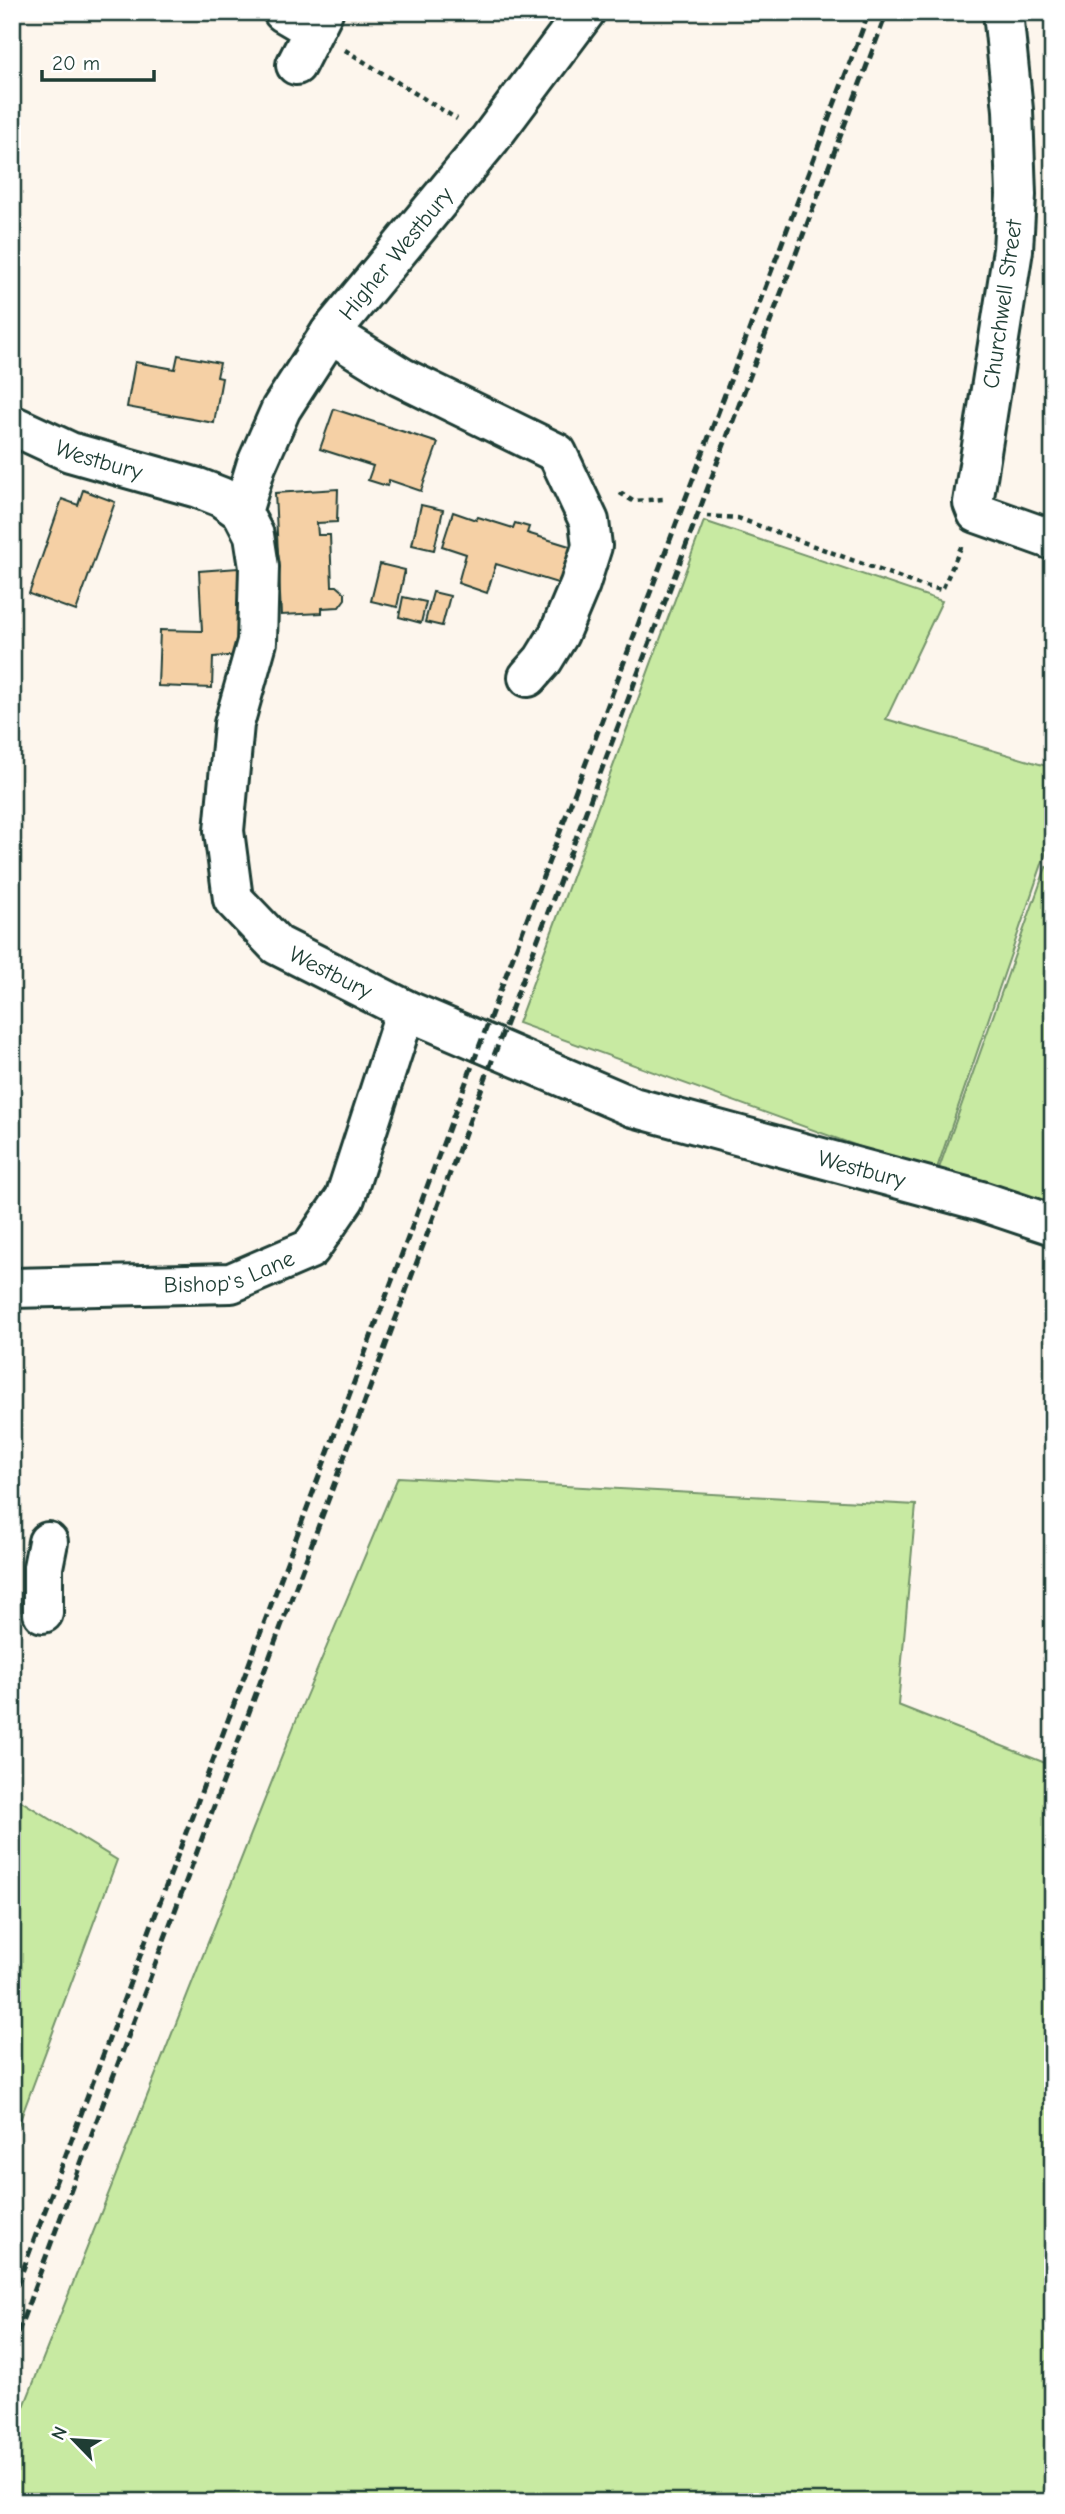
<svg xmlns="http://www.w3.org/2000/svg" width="1065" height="2514" viewBox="0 0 1065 2514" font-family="'Comic Neue',sans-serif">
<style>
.green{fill:#c8eaa2;stroke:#74946b;stroke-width:2}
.building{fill:#f5d0a5;stroke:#1f3d34;stroke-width:2}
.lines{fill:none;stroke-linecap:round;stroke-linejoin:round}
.minor-casing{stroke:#1f3d34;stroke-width:44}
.path{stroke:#1f3d34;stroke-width:4.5;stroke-dasharray:5 5;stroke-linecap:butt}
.minor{stroke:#fff;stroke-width:38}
.rail{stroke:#1f3d34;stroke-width:5;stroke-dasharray:10 5;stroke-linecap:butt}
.labels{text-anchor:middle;stroke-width:5;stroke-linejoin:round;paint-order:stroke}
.street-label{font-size:23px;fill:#1f3d34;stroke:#fff}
</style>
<rect width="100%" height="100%" fill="#fdf6ed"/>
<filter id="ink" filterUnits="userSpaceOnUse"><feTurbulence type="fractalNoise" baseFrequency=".0143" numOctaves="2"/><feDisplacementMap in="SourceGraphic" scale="14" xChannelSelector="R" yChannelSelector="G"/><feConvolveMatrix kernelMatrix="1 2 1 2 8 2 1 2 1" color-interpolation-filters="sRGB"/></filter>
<g filter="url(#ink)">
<!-- green -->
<g class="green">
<path d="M704,521L942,601L886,719L1053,768V832L935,1174L518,1023Z"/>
<path d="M1046,867L1053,869V1211L937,1174Z"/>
<path d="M398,1477L916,1505L898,1705L1053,1766V2502H12V2437L301,1708Z"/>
<path d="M12,1800L21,1801L117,1860L12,2142Z"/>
</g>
<!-- building -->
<g class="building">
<path d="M178,355L220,363L217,377L222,378L214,423L127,407L135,362L175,369Z"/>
<path d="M334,409L438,443L421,491L389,480L387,486L368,480L373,466L320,449Z"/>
<path d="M338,489L337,522L317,523L318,535H330L332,586H337L345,593V599L339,607L322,608V613L281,615L275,493Z"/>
<path d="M83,490L115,502L76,611L29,594L62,499L78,505Z"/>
<path d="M421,505L443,510L434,550L412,545Z"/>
<path d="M453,512L476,520L478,517L513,528L515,523L529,527L527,533L579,549L567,586L496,564L487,593L458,583L466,554L442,546Z"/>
<path d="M380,564L405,570L397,607L371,601Z"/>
<path d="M238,568L243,655L213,657L212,688L158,686L160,630L202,631L199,571Z"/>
<path d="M433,592L450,596L442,626L425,622Z"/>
<path d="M403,597L426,602L421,623L399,617Z"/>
</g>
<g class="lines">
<defs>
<g id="minor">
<path d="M283,12L312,29"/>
<path d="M1003,12L1013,110L1016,195L1013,250L973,503L977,513L1053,540"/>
<path d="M296,65L323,12"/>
<path d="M330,333L401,377L557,453L589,521L592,546L580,584L559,634L543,660L528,677"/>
<path id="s1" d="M12,425L70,452L198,488L221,497L242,512L254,535L259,567L257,642L234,724L224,831L233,899L277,945L406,1010L633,1107L981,1201L1053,1225"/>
<path id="s2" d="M242,512L256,466L281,409L330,333L490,139L585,12"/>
<path id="s3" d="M12,1288L231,1283L310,1249L345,1198L406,1010"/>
<path d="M43,1613V1567L48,1542"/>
</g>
</defs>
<!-- minor casing -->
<use href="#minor" class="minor-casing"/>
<!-- path -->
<g class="path">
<path d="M345,50L457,119"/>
<path d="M620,493L633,501L664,499"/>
<path d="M707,516L738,518L920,585L942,590L962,545"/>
</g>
<!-- minor -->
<use href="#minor" class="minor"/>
<!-- rail -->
<g class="rail">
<path d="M12,2299L500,991L869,12"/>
<path d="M12,2348L478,1098L887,12"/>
</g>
</g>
</g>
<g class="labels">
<!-- street labels -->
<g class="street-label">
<text dy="8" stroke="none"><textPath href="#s2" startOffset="304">Higher Westbury</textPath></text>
<text transform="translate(1002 304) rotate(-82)" y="8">Churchwell Street</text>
<text dy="8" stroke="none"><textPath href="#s1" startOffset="94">Westbury</textPath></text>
<text dy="8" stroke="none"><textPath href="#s1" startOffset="766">Westbury</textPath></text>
<text dy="8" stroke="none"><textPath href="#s1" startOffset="1334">Westbury</textPath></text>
<text dy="8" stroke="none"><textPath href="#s3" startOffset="219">Bishop's Lane</textPath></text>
</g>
</g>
<!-- margin -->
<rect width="1065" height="2514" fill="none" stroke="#fff" stroke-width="42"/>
<rect x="21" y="21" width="1023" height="2472" fill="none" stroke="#1f3d34" stroke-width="2.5" filter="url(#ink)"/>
<!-- north arrow -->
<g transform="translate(74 2440) rotate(295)" stroke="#ffffff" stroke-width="5" paint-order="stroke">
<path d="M0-5L12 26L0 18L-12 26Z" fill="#1f3d34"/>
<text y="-10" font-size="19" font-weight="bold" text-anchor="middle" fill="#1f3d34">N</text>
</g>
<!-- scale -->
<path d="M42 70v10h112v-10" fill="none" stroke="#1f3d34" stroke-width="3.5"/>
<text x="52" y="70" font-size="21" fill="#1f3d34" stroke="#ffffff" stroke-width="5" paint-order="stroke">20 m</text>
</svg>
